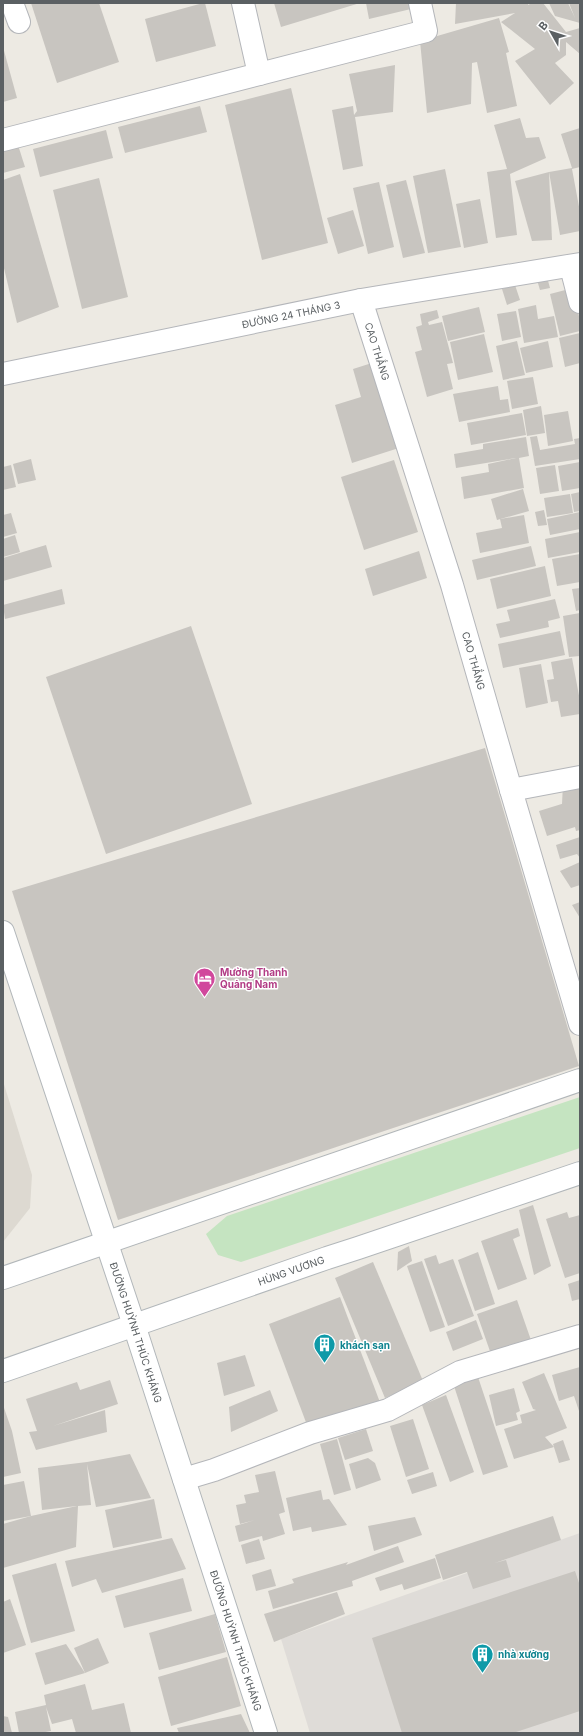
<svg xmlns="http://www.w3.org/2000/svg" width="583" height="1736" viewBox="0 0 583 1736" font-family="Inter,sans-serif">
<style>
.industrial{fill:#dfdcd8}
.education{fill:#ddd9d1}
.green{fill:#c5e4c1}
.building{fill:#c8c5c0}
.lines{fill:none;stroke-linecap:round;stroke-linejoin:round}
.street-casing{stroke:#b4b6ba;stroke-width:24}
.secondary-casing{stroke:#b2b7ba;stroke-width:24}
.street{stroke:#fff;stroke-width:22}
.secondary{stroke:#fff;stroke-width:22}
.labels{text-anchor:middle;stroke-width:3;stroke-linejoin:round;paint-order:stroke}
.street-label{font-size:10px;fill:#5b6063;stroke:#fff}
.hotel-label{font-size:10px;font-weight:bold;fill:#b23c85;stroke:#fff;text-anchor:start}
.culture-label{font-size:10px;font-weight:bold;fill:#0d838f;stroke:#fff;text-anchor:start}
</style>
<rect width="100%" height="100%" fill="#edeae3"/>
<!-- industrial -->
<path class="industrial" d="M580,1533V1733H310L281,1639Z"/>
<!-- education -->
<path class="education" d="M3,1081L32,1175L30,1208L3,1242Z"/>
<!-- green -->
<path class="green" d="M580,1097V1148L241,1262L218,1255L206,1234L227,1216Z"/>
<!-- building -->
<g class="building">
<path d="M31,3H99L119,62L57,83Z"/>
<path d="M203,3H205L216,46L156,62L145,19Z"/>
<path d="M274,3H360L281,27Z"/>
<path d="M366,3H410L411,9L369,19Z"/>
<path d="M456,3H528V5L532,3H543L566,32L580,28V54L566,42V55L555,63L574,83L550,105L515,61L535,49L501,22L515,13L455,24Z"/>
<path d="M549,3H568L575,18L569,3H580V23L555,16Z"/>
<path d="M499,18L509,52L506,53L517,106L487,113L477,62L472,63L471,104L427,113L420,41Z"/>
<path d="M3,47L17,98L3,102Z"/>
<path d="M395,65L393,112L355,117L363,166L343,170L332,110L353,106L354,115L357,111L349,74Z"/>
<path d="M291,88L328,243L262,260L225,105Z"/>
<path d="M200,106L207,132L125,153L118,127Z"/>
<path d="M520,118L526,138L539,137L546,158L510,174L517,235L496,238L487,172L507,169L494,125Z"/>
<path d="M580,128V167L572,169L580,212V231L560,235L549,172L572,168L561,134Z"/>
<path d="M106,130L113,158L40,177L33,149Z"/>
<path d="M18,145L25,167L3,173V149Z"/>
<path d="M445,169L461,247L428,253L413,176Z"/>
<path d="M549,172L552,240L532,241L515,181Z"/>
<path d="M20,174L59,307L17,323L3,264V180Z"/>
<path d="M99,178L128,297L82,309L53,190Z"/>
<path d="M406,180L425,253L403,258L386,185Z"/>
<path d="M379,182L394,247L368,254L353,188Z"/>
<path d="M480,199L488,243L464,248L456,204Z"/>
<path d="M353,210L364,246L338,254L327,218Z"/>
<path d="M547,277L550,288L540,290L537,280Z"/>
<path d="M515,285L520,300L507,305L502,289Z"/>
<path d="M573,288L580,321V331L560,336L550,294Z"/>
<path d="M536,305L538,319L554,316L558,337L524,343L518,309Z"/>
<path d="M479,307L485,332L448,341L442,316Z"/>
<path d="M437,310L439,318L428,322L429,325L442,322L453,363L447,364L453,389L427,397L415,352L422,350L416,327L422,325L420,314Z"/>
<path d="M516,311L521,337L502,341L497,314Z"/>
<path d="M580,333V363L565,367L559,338Z"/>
<path d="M484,334L493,372L458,380L450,342Z"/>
<path d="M517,341L525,375L503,380L496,346Z"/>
<path d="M548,341L553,367L526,373L520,348Z"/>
<path d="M375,362L402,447L352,463L335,405L361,397L353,369Z"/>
<path d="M533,377L538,404L512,409L507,381Z"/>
<path d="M498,386L500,400L508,399L510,412L459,422L453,394Z"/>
<path d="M541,406L545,433L527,436L523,410Z"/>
<path d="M568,411L573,441L548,446L544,415Z"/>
<path d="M522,413L526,435L471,445L467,423Z"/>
<path d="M537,436L540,450L575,444L574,439L580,438V459L535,466L530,437Z"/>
<path d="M526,437L529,456L519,458L524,488L464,499L461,477L489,472L488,464L516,458L456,468L454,454L483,449V444Z"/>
<path d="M31,459L36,480L18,484L13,464Z"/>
<path d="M394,460L418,532L364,550L341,477Z"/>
<path d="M580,462V488L562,491L558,466Z"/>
<path d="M11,465L16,487L3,490V467Z"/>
<path d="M555,465L559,491L540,494L536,468Z"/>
<path d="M523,489L529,511L497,520L491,499Z"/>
<path d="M580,492V511L574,512L571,494Z"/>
<path d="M570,494L573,513L547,517L544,498Z"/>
<path d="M544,510L547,525L538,526L535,512Z"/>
<path d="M580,512V529L550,535L547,519Z"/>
<path d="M11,513L17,533L3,537V515Z"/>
<path d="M524,515L529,543L480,553L476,533L502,528L500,519Z"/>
<path d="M580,532V552L548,558L545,539Z"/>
<path d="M15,535L20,552L3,557V539Z"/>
<path d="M46,545L52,567L3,581V558Z"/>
<path d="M531,546L536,566L477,580L472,560Z"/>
<path d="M419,551L427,578L373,596L365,569Z"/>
<path d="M580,554V582L557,586L552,559Z"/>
<path d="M545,566L551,596L497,609L490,579Z"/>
<path d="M580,588V610L576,611L572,589Z"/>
<path d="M62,589L65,604L5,619L3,605Z"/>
<path d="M555,599L560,618L548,621L549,627L500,638L496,624L510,621L507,610Z"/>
<path d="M580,613V656L569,657L563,616Z"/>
<path d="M191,626L252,804L106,854L46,677Z"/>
<path d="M560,631L565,655L503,668L498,644Z"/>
<path d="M572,658L580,701V714L561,717L558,701L551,702L547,680L554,679L551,662Z"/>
<path d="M541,664L548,703L526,708L519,668Z"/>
<path d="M485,748L579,1066L118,1220L12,891Z"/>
<path d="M580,778V830L576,831L575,827L547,836L539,811L568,802L562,804L563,784Z"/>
<path d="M580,837V858L577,854L560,859L556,845Z"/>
<path d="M580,862V885L571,888L560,871Z"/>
<path d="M580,902V918L572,905Z"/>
<path d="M533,1205L551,1266L534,1275L519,1210Z"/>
<path d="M567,1212L569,1218L580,1215V1273L565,1278L546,1219Z"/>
<path d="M518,1228L520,1236L513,1239L527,1279L498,1290L481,1241Z"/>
<path d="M409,1246L412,1261L397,1271L398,1252Z"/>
<path d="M478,1252L495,1304L475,1311L458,1260Z"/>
<path d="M436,1255L439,1264L453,1259L474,1316L448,1326L424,1259Z"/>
<path d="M422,1261L445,1327L430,1332L407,1266Z"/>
<path d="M373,1262L423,1381L385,1398L335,1278Z"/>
<path d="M580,1280V1299L572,1301L568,1284Z"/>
<path d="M340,1297L381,1405L310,1433L269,1324Z"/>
<path d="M517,1300L532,1343L492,1357L477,1314Z"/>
<path d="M476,1320L483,1339L453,1351L446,1332Z"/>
<path d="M245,1355L255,1386L224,1396L217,1363Z"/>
<path d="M580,1367V1414L574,1396L559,1401L552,1375Z"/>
<path d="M544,1373L567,1428L545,1437L554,1447L514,1459L504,1429L522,1423L520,1415L536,1410L533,1409L522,1382Z"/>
<path d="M478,1377L508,1467L483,1475L454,1386Z"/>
<path d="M110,1380L118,1404L53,1426L105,1410L107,1432L36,1450L29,1432L37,1431L26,1399L77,1382L80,1390Z"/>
<path d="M514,1388L520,1411L516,1413L518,1420L496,1426L489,1395Z"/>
<path d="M270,1390L278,1411L231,1432L229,1407Z"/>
<path d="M446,1395L474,1472L450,1482L422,1405Z"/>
<path d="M3,1405L12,1431L21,1473L3,1477Z"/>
<path d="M413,1419L429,1469L406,1477L390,1426Z"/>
<path d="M366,1429L373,1451L345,1460L338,1438Z"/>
<path d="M337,1439L351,1490L334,1495L320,1444Z"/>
<path d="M563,1440L570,1460L559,1463L553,1444Z"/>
<path d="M130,1454L151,1498L96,1507L87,1464L91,1505L78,1506L76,1547L3,1568V1524L31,1516L3,1521V1485L24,1481L31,1516L77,1506L42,1510L38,1468L87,1462Z"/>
<path d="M368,1458L375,1463L381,1480L356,1489L349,1464Z"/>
<path d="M275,1471L285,1512L279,1514L285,1534L263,1541L262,1536L239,1542L235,1526L255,1520L240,1524L236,1505L246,1503L244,1495L259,1492L255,1475Z"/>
<path d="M433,1472L437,1486L412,1494L407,1480Z"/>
<path d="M321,1490L323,1500L329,1499L347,1525L312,1532L311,1527L293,1531L286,1498Z"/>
<path d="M154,1499L162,1538L113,1548L105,1510Z"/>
<path d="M553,1516L561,1540L495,1563L506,1560L511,1577L473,1589L467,1572L443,1580L435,1555Z"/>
<path d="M415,1517L422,1535L374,1551L368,1526Z"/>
<path d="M172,1538L186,1569L102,1593L96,1579L72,1587L65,1561Z"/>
<path d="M259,1539L265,1559L246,1564L241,1545Z"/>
<path d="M398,1546L404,1562L352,1581L353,1586L273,1609L268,1591L294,1583L292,1579L348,1562L346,1565Z"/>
<path d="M435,1558L441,1578L404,1590L402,1584L380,1591L375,1578Z"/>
<path d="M56,1563L75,1631L31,1643L12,1575Z"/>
<path d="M271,1569L276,1586L256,1591L252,1575Z"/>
<path d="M575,1571L580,1586V1711L513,1733H402L372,1638Z"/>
<path d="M183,1578L192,1611L124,1628L115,1596Z"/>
<path d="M337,1592L345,1614L274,1642L264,1614Z"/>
<path d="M10,1599L26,1645L3,1653V1602Z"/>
<path d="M215,1614L226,1652L159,1670L149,1633Z"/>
<path d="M98,1638L109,1663L85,1673L74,1648Z"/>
<path d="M66,1644L85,1673L45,1685L35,1653Z"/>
<path d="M227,1657L241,1706L171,1726L158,1677Z"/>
<path d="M85,1684L92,1710L124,1703L131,1733H76L72,1719L52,1724L46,1707L51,1731L40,1733H19L15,1712L46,1705L44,1695Z"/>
<path d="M241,1714L250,1733H179L177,1728Z"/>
<path d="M3,1716L8,1717L12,1733H3Z"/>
</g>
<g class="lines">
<defs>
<g id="street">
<path d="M12,3L19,22"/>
<path d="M243,3L259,74"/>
<path d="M3,140L426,31L420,3"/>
<path d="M571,267L580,302"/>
<path id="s1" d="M361,300L452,585L511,790L580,1024"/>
<path id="s2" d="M3,374L361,300L580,264"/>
<path d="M511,790L580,777"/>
<path d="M184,1479L214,1470L310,1433L388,1410L460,1372L580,1336"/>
</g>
<g id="secondary">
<path id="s3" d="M3,932L134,1325L266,1733"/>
<path d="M3,1278L580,1080"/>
<path id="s4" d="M3,1371L327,1258L358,1248L580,1173"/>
</g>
</defs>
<!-- street casing -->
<use href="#street" class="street-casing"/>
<!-- secondary casing -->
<use href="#secondary" class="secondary-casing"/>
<!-- street -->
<use href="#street" class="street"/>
<!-- secondary -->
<use href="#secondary" class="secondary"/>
</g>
<!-- icons -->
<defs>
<symbol id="hotel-pin" viewBox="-11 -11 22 30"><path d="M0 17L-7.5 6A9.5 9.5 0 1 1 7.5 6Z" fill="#d1479c" stroke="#fff"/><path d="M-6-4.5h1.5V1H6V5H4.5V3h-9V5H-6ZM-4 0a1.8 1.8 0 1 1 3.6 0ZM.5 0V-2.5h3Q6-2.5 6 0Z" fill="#fff"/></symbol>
<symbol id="building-pin" viewBox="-11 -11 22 30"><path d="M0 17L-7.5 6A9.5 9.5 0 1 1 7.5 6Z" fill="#0f9aa8" stroke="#fff"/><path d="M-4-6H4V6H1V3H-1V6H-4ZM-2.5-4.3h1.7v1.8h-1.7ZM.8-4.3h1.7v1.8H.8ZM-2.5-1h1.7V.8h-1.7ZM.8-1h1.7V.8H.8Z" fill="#fff"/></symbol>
</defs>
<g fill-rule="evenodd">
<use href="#hotel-pin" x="192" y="966" width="25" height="34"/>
<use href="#building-pin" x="312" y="1332" width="25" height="34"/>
<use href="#building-pin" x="470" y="1642" width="25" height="34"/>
</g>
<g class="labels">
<!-- street labels -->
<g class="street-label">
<text dy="4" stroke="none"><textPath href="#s2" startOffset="294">ĐƯỜNG 24 THÁNG 3</textPath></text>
<text dy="4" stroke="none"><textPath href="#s1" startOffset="54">CAO THẮNG</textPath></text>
<text dy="4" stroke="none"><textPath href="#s1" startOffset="378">CAO THẮNG</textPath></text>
<text dy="4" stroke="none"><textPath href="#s4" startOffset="305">HÙNG VƯƠNG</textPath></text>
<text dy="4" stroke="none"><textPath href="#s3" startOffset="422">ĐƯỜNG HUỲNH THÚC KHÁNG</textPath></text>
<text dy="4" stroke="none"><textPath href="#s3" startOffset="746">ĐƯỜNG HUỲNH THÚC KHÁNG</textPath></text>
</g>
<!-- hotel labels -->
<g class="hotel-label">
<text x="220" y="976">Mường Thanh<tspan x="220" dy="12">Quảng Nam</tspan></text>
</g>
<!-- culture labels -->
<g class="culture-label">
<text x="340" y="1349">khách sạn</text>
<text x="498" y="1658">nhà xưởng</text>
</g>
</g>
<!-- border -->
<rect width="583" height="1736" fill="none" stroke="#5b6063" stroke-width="8"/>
<!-- north arrow -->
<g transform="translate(551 32) rotate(309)" stroke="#ffffff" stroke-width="3" paint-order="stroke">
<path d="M0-3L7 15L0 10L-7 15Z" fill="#5b6063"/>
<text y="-6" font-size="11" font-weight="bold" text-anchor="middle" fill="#5b6063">B</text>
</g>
</svg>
